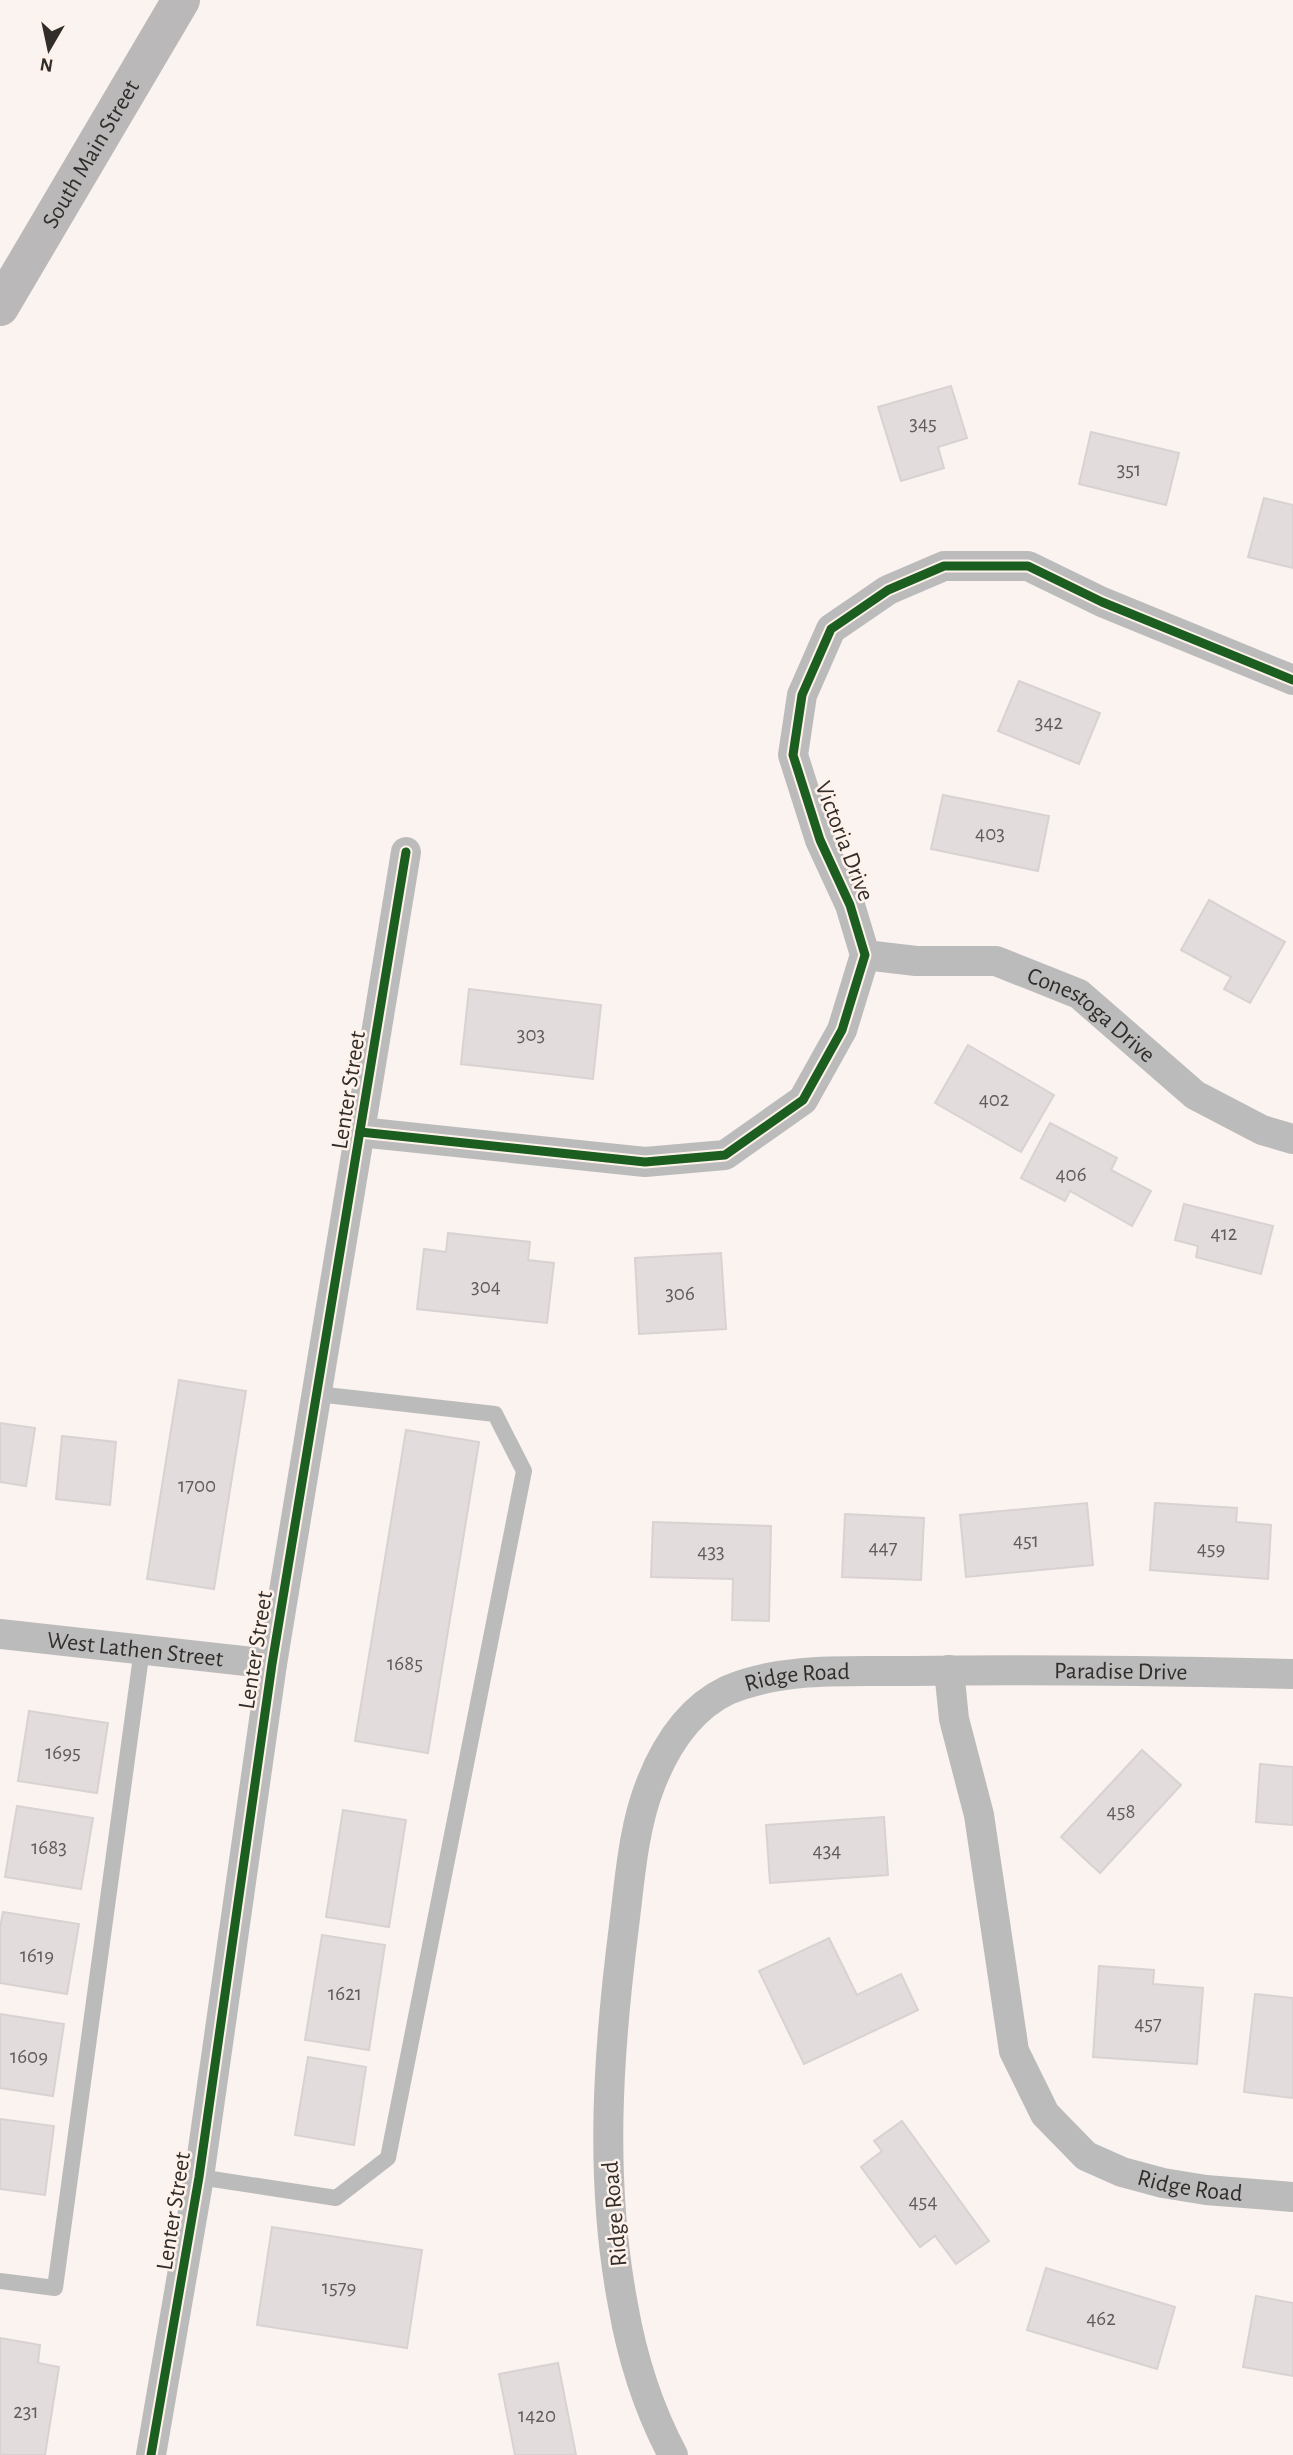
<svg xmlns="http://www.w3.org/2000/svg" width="1293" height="2455" viewBox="0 0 1293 2455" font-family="'Alegreya Sans',sans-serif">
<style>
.building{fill:#e2dcdc;stroke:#d8d3d2;stroke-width:2}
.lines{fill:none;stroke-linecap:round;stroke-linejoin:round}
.lane{stroke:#bcbbbc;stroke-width:16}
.street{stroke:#bcbbbc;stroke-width:30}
.highway{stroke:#bab8b8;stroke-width:38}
.cycleway-casing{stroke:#fef2eb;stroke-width:13}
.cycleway{stroke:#1b5e20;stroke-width:9}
.labels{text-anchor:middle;stroke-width:5;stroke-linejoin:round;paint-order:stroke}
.number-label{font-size:21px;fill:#605c59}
.street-label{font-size:24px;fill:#312d2a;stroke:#fef2eb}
</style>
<rect width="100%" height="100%" fill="#faf3ef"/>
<!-- building -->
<g class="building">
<path d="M951,386L967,438L938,447L944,468L901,481L878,407Z"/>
<path d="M1091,432L1179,453L1166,505L1079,484Z"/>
<path d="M1264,498L1293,505V568L1248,557Z"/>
<path d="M1019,681L1100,713L1079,764L998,731Z"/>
<path d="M943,795L1049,816L1038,871L931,849Z"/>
<path d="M1209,900L1285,942L1250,1003L1224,989L1231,977L1181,950Z"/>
<path d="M469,989L601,1005L593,1079L461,1064Z"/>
<path d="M968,1045L1054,1095L1021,1152L935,1103Z"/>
<path d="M1050,1123L1117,1158L1111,1170L1151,1191L1132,1226L1070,1191L1065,1201L1021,1178Z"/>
<path d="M1184,1204L1273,1226L1261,1274L1196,1257L1198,1246L1175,1240Z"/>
<path d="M448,1233L530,1242L528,1260L554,1263L547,1323L417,1309L424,1249L446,1252Z"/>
<path d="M721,1253L726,1329L639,1334L635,1258Z"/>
<path d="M179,1380L246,1391L214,1589L147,1579Z"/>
<path d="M0,1423L35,1428L26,1486L0,1482Z"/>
<path d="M406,1430L479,1442L428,1753L355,1741Z"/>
<path d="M62,1436L116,1442L110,1505L56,1499Z"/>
<path d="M1087,1503L1093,1565L966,1577L960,1515Z"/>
<path d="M1155,1503L1237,1508L1236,1522L1271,1525L1268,1579L1150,1570Z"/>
<path d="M845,1514L924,1518L921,1580L842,1577Z"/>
<path d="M653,1522L771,1526L769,1621L732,1620L733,1579L651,1577Z"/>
<path d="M29,1711L108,1723L97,1793L18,1781Z"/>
<path d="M1142,1750L1181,1785L1100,1873L1061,1837Z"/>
<path d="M1260,1764L1293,1767V1825L1256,1822Z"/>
<path d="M17,1806L93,1818L81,1889L5,1877Z"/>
<path d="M343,1810L406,1820L389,1927L326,1917Z"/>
<path d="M884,1817L888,1875L770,1883L766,1825Z"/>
<path d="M3,1912L79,1924L67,1994L0,1983V1928Z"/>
<path d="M322,1935L385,1945L369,2050L305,2040Z"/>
<path d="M829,1938L857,1995L901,1974L918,2010L804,2064L759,1971Z"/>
<path d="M1099,1966L1154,1970L1153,1984L1203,1988L1197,2064L1093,2057Z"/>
<path d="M1255,1994L1293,1998V2098L1244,2092Z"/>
<path d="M0,2014L64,2024L53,2096L0,2088Z"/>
<path d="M308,2057L366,2067L354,2145L295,2135Z"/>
<path d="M0,2119L54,2126L45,2195L0,2189Z"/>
<path d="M902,2121L989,2241L956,2264L935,2236L920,2247L861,2167L882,2151L874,2141Z"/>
<path d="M272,2227L422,2250L407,2348L257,2325Z"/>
<path d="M1046,2268L1175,2307L1157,2369L1027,2330Z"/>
<path d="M1256,2296L1293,2303V2376L1243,2367Z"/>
<path d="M0,2338L40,2345L38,2363L59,2367L45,2455H0Z"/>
<path d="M558,2363L576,2455H515L499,2374Z"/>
</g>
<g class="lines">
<!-- lane -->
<g class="lane">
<path d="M199,2177L336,2198L388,2158L524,1471L495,1414L317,1394"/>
<path d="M0,2281L55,2288L142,1649"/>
</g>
<!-- street -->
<g class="street">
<path id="s1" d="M865,955L916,961H996L1079,994L1195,1095L1262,1130L1293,1139"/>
<path d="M360,1132L645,1162L725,1155L803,1100L842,1030L865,955L850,905L820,840L793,755L802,695L831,629L888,590L944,566H1028L1102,602L1293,680"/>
<path id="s2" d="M0,1634L272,1664"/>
<path id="s3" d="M949,1670L954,1719L979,1815L1014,2051L1045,2114L1086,2156L1122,2172L1163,2183L1206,2190L1293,2197"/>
<path d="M151,2455L199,2177L272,1664L406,852"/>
<path id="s4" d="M673,2455C648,2408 632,2357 623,2305C599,2179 608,2052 624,1926C630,1879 633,1828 651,1783C666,1745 690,1708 728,1690C785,1666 852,1672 913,1671C1039,1669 1166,1671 1293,1674"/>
</g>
<!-- highway -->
<path class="highway" id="s5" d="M0,307L181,0"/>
<defs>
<g id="cycleway">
<path d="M360,1132L645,1162L725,1155L803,1100L842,1030L865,955L850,905L820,840L793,755L802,695L831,629L888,590L944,566H1028L1102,602L1293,680"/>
<path d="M151,2455L199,2177L272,1664L406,852"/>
</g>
</defs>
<!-- cycleway casing -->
<use href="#cycleway" class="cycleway-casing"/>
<!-- cycleway -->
<use href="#cycleway" class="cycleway"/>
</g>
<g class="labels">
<!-- number labels -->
<g class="number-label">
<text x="923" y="430">345</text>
<text x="1129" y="476">351</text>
<text x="1049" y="729">342</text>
<text x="990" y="840">403</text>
<text x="531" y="1041">303</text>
<text x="994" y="1106">402</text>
<text x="1071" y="1181">406</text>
<text x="1224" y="1240">412</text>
<text x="486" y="1293">304</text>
<text x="680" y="1300">306</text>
<text x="197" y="1492">1700</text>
<text x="1026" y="1547">451</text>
<text x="883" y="1554">447</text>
<text x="1211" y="1555">459</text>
<text x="711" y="1558">433</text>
<text x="405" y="1670">1685</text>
<text x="63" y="1759">1695</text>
<text x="1121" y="1818">458</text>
<text x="49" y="1854">1683</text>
<text x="827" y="1857">434</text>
<text x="37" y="1962">1619</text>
<text x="345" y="2000">1621</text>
<text x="1148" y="2030">457</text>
<text x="29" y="2063">1609</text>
<text x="923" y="2208">454</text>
<text x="339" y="2294">1579</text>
<text x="1101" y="2325">462</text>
<text x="26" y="2418">231</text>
<text x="537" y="2422">1420</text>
</g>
<!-- street labels -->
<g class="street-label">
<text dy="8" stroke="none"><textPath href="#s5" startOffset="178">South Main Street</textPath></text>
<text transform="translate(845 841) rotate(69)" y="8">Victoria Drive</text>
<text dy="8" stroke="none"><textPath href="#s1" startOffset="242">Conestoga Drive</textPath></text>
<text transform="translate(348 1090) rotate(-81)" y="8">Lenter Street</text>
<text dy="8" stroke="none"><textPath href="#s2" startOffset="136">West Lathen Street</textPath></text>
<text transform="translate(255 1650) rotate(-81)" y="8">Lenter Street</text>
<text dy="8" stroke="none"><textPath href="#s4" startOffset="1204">Paradise Drive</textPath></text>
<text dy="8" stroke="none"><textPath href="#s4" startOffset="880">Ridge Road</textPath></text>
<text dy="8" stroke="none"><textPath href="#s3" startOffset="625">Ridge Road</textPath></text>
<text transform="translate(173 2211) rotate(-81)" y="8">Lenter Street</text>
<text transform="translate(614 2214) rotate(-95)" y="8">Ridge Road</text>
</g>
</g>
<!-- north arrow -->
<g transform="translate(49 49) rotate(189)" stroke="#fef2eb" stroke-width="5" paint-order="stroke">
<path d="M0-5L12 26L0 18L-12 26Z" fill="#312d2a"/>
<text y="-10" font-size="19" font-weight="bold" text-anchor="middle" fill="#312d2a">N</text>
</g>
</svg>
